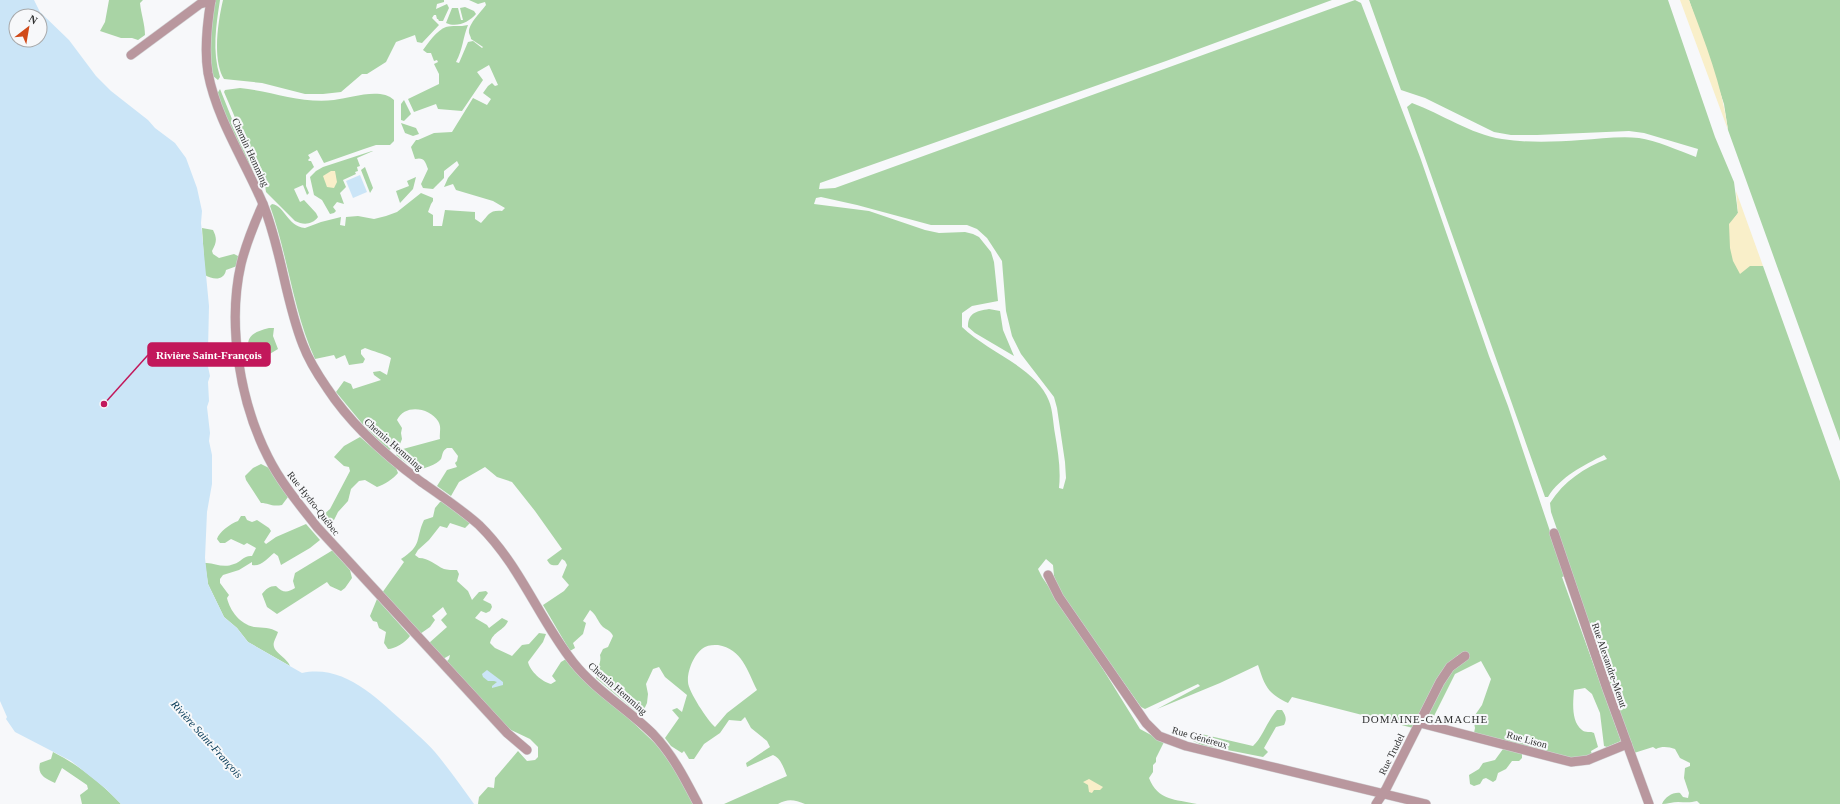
<svg xmlns="http://www.w3.org/2000/svg" width="1840" height="804" viewBox="0 0 1840 804" font-family="Georgia,serif">
<style>
.green{fill:#a9d4a5;fill-rule:evenodd}
.sand{fill:#f9efc9}
.water{fill:#cbe5f7;fill-rule:evenodd}
.lines{fill:none;stroke-linecap:round;stroke-linejoin:round}
.minor-casing{stroke:#d3d4d6;stroke-width:10}
.minor{stroke:#b9979e;stroke-width:9}
.labels{text-anchor:middle;stroke-width:4;stroke-linejoin:round;paint-order:stroke}
.street-label{font-size:10px;fill:#313232;stroke:#f7f8fa}
.neighbourhood-label{font-size:11px;letter-spacing:1px;fill:#313232;stroke:#f7f8fa}
.water-label{font-size:11px;font-style:italic;fill:#003653;stroke:#f7f8fa}
.leader{fill:none;stroke:#c2185b;stroke-width:1.5}
.callout-dot{fill:#c2185b;stroke:#f7f8fa;stroke-width:1.5}
.callout{fill:#c2185b;stroke:#c2185b;stroke-width:1.5}
.callout-label{font-size:11px;text-anchor:middle;font-weight:bold;fill:#fff}
</style>
<rect width="100%" height="100%" fill="#f7f8fa"/>
<!-- green -->
<g class="green">
<path d="M109,0H143L140,3C141,14 145,24 145,35L138,40L132,38H121L100,31L105,22Z"/>
<path d="M215,0H220C216,26 212,51 220,77L218,80L213,76C208,51 211,25 215,0Z"/>
<path d="M223,0H444V2L437,4L436,9L447,4L449,8L443,21H439L438,19H437L436,15H434L432,18L439,25L422,43L417,42L415,35L396,42L386,62L367,74H362L341,92L323,94H305L262,83L224,79C212,60 218,21 223,0Z"/>
<path d="M469,0H1332L1166,61L820,183L819,189L835,188L1355,0L1361,3L1420,157L1489,356L1508,406L1565,576L1562,577L1621,741L1607,747L1604,746L1600,713L1592,694L1585,688L1574,690C1573,702 1571,722 1582,730C1585,733 1591,731 1594,733L1598,747L1591,751L1592,755L1572,758L1474,733L1475,728L1473,718L1482,705L1491,679L1481,661L1455,674L1432,720L1427,718L1426,716L1444,680L1460,661L1458,655L1445,670L1413,728L1292,697L1288,703C1267,693 1265,686 1258,665L1220,683L1157,709L1200,686L1198,684L1145,709L1141,707L1062,596L1054,576L1053,565L1046,559L1038,569L1042,577L1085,640L1140,729L1164,742L1156,758V762L1153,765V772L1149,778C1158,801 1175,799 1197,804H805C795,800 788,798 778,804H724L787,776C784,769 781,758 773,755L747,767L746,763L770,747L767,741L751,728L745,717L741,721L729,720L720,733L704,744L694,759H689L684,751L682,753L671,746L665,738L679,718L672,710L677,708L682,712L687,695L665,677L659,667L653,669L646,684L648,694L647,703L641,716L596,678C596,670 602,663 600,655L603,649L608,647L613,636C611,631 607,630 603,627C597,621 597,615 590,610L583,621L586,623L583,634L573,643L575,648L570,651L543,605L564,591L569,585L562,577L567,565L565,561L562,559L558,565C552,566 550,565 547,560L562,549L535,511L512,482L497,477L485,467L459,482L451,496L437,486L447,470L457,467L455,463L457,461L458,456L452,448H447C442,451 443,454 441,459C437,465 423,468 417,471L396,455L403,449L440,439C439,433 442,427 438,421C430,408 405,403 397,420L402,428L401,433L402,439L400,444L389,450L365,427L336,392L344,381L351,384L353,389L381,380L374,375L373,372L380,371L387,375L391,358C383,353 374,352 365,348L361,350V354L365,359L363,363L349,365L345,355L336,359L334,355L315,359C293,311 288,256 270,206L272,204C285,206 287,226 305,228L321,222L341,217L340,225L345,226L346,217L358,216L374,219L386,216L397,212L421,193L433,198V201L431,204L428,212L433,215V226H442L445,210L475,212V219L481,223C489,215 489,210 502,211L505,208L493,201L456,190L453,184L444,187L448,178L459,165L457,161L444,171V178L433,189L423,188L421,184L428,169C425,161 424,157 415,159L411,147L416,140H418L434,133L452,132L473,98L487,105L491,99L483,93L488,86L492,83L495,86L498,85L489,65L477,72L483,80L462,111L438,109L436,104L414,112L408,99L439,84V74L434,64L438,62L437,60L434,61L431,53H427L423,50C428,43 437,30 446,27C452,25 460,27 468,25C463,37 463,49 456,62L459,63L468,42L473,41L482,48L483,47L471,39C471,37 470,36 469,33C468,24 481,12 486,5L485,2L478,4ZM821,197L857,205L931,225H967L977,229L987,238L1002,261L1006,311L1012,336L1021,354L1054,397L1057,408L1065,462L1066,478L1063,489L1059,488C1061,469 1058,452 1055,434C1053,423 1053,411 1049,401C1037,368 986,351 962,327V313L972,306L998,301L994,262L991,252L979,237L973,234L965,232L939,233L925,230L869,211L814,204L816,198ZM718,645C742,649 747,670 757,690L727,713L715,727C708,721 688,691 688,682C687,670 695,652 705,647C709,645 714,645 718,645Z"/>
<path d="M1369,0H1668L1715,137L1734,182L1738,213L1733,220L1750,266H1763L1840,481V804H1700L1697,801C1690,803 1685,802 1678,802C1673,802 1667,804 1662,804C1665,797 1673,792 1680,793L1683,797L1688,798L1689,793L1684,778L1685,768L1690,766V763L1680,758L1675,749C1669,747 1662,746 1656,749L1653,747L1634,753L1551,512L1550,503C1564,481 1584,468 1607,459L1604,455C1584,465 1560,477 1548,497H1545L1407,107L1412,103C1442,114 1470,134 1502,139C1527,143 1555,142 1581,140C1600,139 1619,136 1639,138C1655,140 1680,151 1696,157L1698,149L1644,133L1629,131L1537,135H1511L1494,132L1425,98L1401,90Z"/>
<path d="M1689,0H1840V441L1728,130L1724,104Z"/>
<path d="M465,7L474,11L476,14C469,22 457,28 446,23L452,8H458L461,20H463L460,8Z"/>
<path d="M240,88C272,91 302,104 334,100C350,98 381,87 394,100V141L390,145H376L364,149L324,163L317,150L308,155L310,158L308,160L309,161H311L314,167L306,175V186L309,193L307,195L303,185L294,189L300,202L304,200L316,213L318,217C312,225 303,225 295,221L266,192L264,179L246,143L224,92L225,90Z"/>
<path d="M220,89L240,139L261,179L262,188L259,186L230,127L217,94Z"/>
<path d="M404,100L411,114L404,121L401,120V104Z"/>
<path d="M401,123L416,128L419,134L413,136L405,133Z"/>
<path d="M372,151H373L357,158L360,166L357,167L358,171L355,172L356,174L343,180L346,187L340,193L344,204L337,202L333,207L336,211L334,213L330,214L322,200L314,195L310,177L316,171L323,167Z"/>
<path d="M365,167L373,188L370,193L361,170Z"/>
<path d="M416,177L413,189L400,203L396,191L409,186L407,181Z"/>
<path d="M202,228L213,230C217,238 217,242 212,251L213,254L219,258L234,254L240,257L237,266L226,270C224,281 213,280 205,275Z"/>
<path d="M989,309L1000,311L1003,330L1014,356L975,333L968,327C968,313 976,311 989,309Z"/>
<path d="M269,328H274L273,336L278,349L263,358L250,362C246,339 246,334 269,328Z"/>
<path d="M360,437L396,468L398,473C393,479 384,485 377,487L365,480L359,481L351,489L348,501L338,512L332,524L328,526L323,520V515L330,509L350,471L349,467L344,466L334,457L344,446Z"/>
<path d="M261,464L269,468L288,497L282,505C271,507 269,503 261,503L246,480L245,476L253,468Z"/>
<path d="M440,502H443L470,523L465,528L450,523L447,528L440,526L429,540L418,550L415,555L419,558C429,558 435,565 444,569C447,570 453,570 457,570L459,574L457,581L468,591L472,600L479,592L486,591L488,593L483,600L491,604L492,607L490,611L486,613L481,611L475,618L487,625L489,628L502,618L508,621C504,631 493,631 490,643L495,648L512,656L522,645L529,644L539,633L546,634L543,642L528,662C530,671 542,682 551,684L556,681L552,676L561,662L566,659L660,748L671,762L693,804H478L479,797L488,787L494,788L495,778L518,751L527,761L535,760L538,757V747L530,739L509,729L446,662L449,659L450,655L443,659L429,643L447,627L441,620L447,614L443,607L432,616L435,620L430,627L420,634L382,593L404,562L401,559C423,545 415,539 424,520L433,517L435,508Z"/>
<path d="M241,516H245L247,520L252,522L257,520L269,528L271,531L264,542L266,544L276,537L306,524L320,540L310,548L281,565L278,556L274,553C268,558 261,567 252,565V562L239,570L223,575L220,579V583L229,595L227,598C230,611 240,624 254,627C263,628 270,627 278,632C277,635 275,639 274,642C271,652 287,657 290,666L248,642L237,628L224,617L208,584L205,563C214,562 222,569 234,564C241,562 244,555 252,556L256,548L247,543L244,545L231,539L225,543H220L217,539C219,532 230,524 238,521Z"/>
<path d="M333,550L350,570L352,578L345,588L341,591L330,586L327,582L277,614L267,607L262,594C266,589 269,586 276,586C283,593 287,593 295,588L293,581L295,573Z"/>
<path d="M377,599L410,636C406,642 395,649 388,649L384,643L386,632L379,628L377,622L373,621L370,616Z"/>
<path d="M1277,710H1282C1286,716 1287,719 1284,725L1276,727L1264,748L1268,752L1263,757L1202,745L1193,741V737L1197,733L1253,746C1263,737 1267,721 1277,710Z"/>
<path d="M1507,748L1522,753V758L1519,761H1512L1506,769L1498,773L1496,780L1493,782L1486,778L1483,779L1480,784L1474,786L1470,784L1469,775L1479,769L1483,763L1495,760L1503,749Z"/>
<path d="M53,752C79,765 101,783 121,804H82L80,795L88,789L87,785L62,768L55,783C45,778 37,775 40,763L51,759Z"/>
</g>
<!-- sand -->
<g class="sand">
<path d="M1680,0H1689C1705,42 1722,85 1728,130Z"/>
<path d="M331,171H335L337,182L334,188L327,187L323,176Z"/>
<path d="M1736,191L1763,266H1750L1740,274L1733,261L1730,248L1729,224L1738,213Z"/>
<path d="M1089,779L1103,787L1100,790H1094L1092,793L1089,792L1088,785L1083,782Z"/>
</g>
<!-- water -->
<g class="water">
<path d="M0,0H34L40,12L69,40L96,76L111,91L148,120L155,128L175,143L186,158L197,188L202,211L201,223L209,306L208,350L209,355L207,362L210,376L208,382L209,401L207,407L210,433L209,441L212,455V484L207,512L205,558L208,584L224,617L237,628L248,642L302,673C345,664 377,699 407,725C420,737 433,748 443,762C454,776 464,790 474,804H121L106,789L71,761L15,732L6,719L7,717L0,701ZM16,16H40V40H16Z"/>
<path d="M360,175L367,192L353,198L346,181Z"/>
<path d="M487,670L503,682V685L492,688V686L497,682L494,681H488L483,677L482,674Z"/>
</g>
<g class="lines">
<defs>
<g id="minor">
<path d="M211,0C207,24 204,49 208,73C217,120 245,161 263,204C282,251 285,300 303,345C309,361 318,375 327,388C351,425 385,455 420,481C440,495 461,509 479,525C520,565 539,619 573,662C596,691 628,709 653,734C673,755 685,779 698,804"/>
<path d="M131,55L200,4L211,1"/>
<path d="M263,204C254,224 246,244 241,264C227,325 240,402 268,457C281,483 299,504 317,527L507,733L527,750"/>
<path d="M1554,533L1607,689L1649,804"/>
<path d="M1048,575L1059,597L1146,723L1159,736L1186,746L1426,804"/>
<path d="M1420,723L1571,762L1588,760L1627,744"/>
<path d="M1376,804L1386,789L1440,682L1450,667L1465,656"/>
</g>
</defs>
<!-- minor casing -->
<use href="#minor" class="minor-casing"/>
<!-- minor -->
<use href="#minor" class="minor"/>
</g>
<g class="labels">
<!-- street labels -->
<g class="street-label">
<text transform="translate(251 152) rotate(65)" y="4">Chemin Hemming</text>
<text transform="translate(394 444) rotate(41)" y="4">Chemin Hemming</text>
<text transform="translate(314 503) rotate(52)" y="4">Rue Hydro-Québec</text>
<text transform="translate(1610 665) rotate(71)" y="4">Rue Alexandre-Menut</text>
<text transform="translate(618 688) rotate(41)" y="4">Chemin Hemming</text>
<text transform="translate(1200 737) rotate(16)" y="4">Rue Généreux</text>
<text transform="translate(1527 739) rotate(15)" y="4">Rue Lison</text>
<text transform="translate(1391 754) rotate(-63)" y="4">Rue Trudel</text>
</g>
<!-- neighbourhood labels -->
<g class="neighbourhood-label">
<text x="1425" y="723">DOMAINE-GAMACHE</text>
</g>
<!-- water labels -->
<g class="water-label">
<text transform="translate(207 739) rotate(48)" y="4">Rivière Saint-François</text>
</g>
</g>
<!-- callouts -->
<path class="leader" d="M104 404L148 355"/>
<circle class="callout-dot" cx="104" cy="404" r="4"/>
<rect class="callout" x="148" y="343" width="122" height="23" rx="4"/>
<g class="callout-label">
<text x="209" y="359">Rivière Saint-François</text>
</g>
<!-- north arrow -->
<g transform="translate(28 28) rotate(31)"><circle r="19" fill="#f7f8fa" stroke="#a8a9aa"/>
<path d="M0-3L7 15L0 10L-7 15Z" fill="#d14a19"/>
<text y="-6" font-size="11" font-weight="bold" text-anchor="middle" fill="#313232">N</text>
</g>
</svg>
